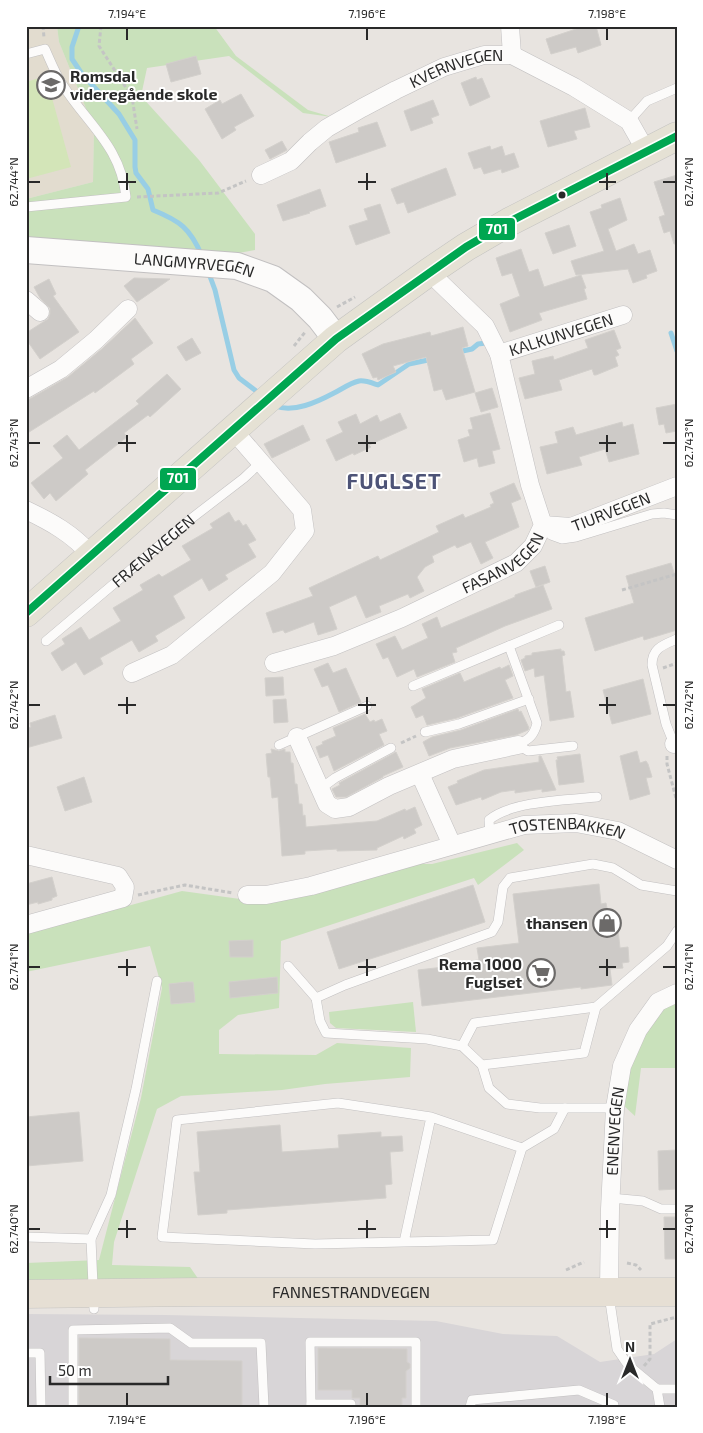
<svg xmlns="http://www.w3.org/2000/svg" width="703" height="1433" viewBox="0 0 703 1433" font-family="'Exo 2',sans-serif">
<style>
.industrial{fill:#d8d5d7}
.education{fill:#e2dccf}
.green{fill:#c9e1bb}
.pitch{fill:#d3e5b8}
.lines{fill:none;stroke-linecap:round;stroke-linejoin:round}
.stream{stroke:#98cee5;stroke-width:5}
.building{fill:#cdcac7;stroke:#d3d0cc}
.service-casing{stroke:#c2c0c1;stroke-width:10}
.minor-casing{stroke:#c2c0c1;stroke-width:19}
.secondary-casing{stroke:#c2c0c1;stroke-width:28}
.primary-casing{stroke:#c4c3c1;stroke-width:29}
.trunk-casing{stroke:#c4c3c1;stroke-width:29}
.path{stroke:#c4c4c4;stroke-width:3;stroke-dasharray:4 2.5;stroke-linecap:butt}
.service{stroke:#fcfbfa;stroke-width:9}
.minor{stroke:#fcfbfa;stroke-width:18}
.secondary{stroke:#fcfbfa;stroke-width:26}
.primary{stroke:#e5e1d4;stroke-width:28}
.trunk{stroke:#e6dfd4;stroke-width:28}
.bus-1-casing{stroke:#fff;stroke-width:11}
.bus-1{stroke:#00a651;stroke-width:8}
.ticks{fill:none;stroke:#292929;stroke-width:2}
.bus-dot{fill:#292929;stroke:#fff;stroke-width:2}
.labels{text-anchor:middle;stroke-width:4;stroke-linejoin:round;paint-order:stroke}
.street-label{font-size:16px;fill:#292929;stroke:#fff}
.poi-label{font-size:16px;font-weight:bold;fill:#292929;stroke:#fff;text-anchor:end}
.district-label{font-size:21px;font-weight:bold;letter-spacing:1px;fill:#4d5377;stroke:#fff}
.line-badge{stroke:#fff;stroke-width:2}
.badge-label{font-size:14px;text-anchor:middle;font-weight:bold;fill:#fff}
.neatline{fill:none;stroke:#292929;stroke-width:2}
.ticks-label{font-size:12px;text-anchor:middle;fill:#292929}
</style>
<rect width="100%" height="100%" fill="#e8e4e0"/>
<!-- industrial -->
<path class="industrial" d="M26,1314L166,1315L436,1321L503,1334L557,1336L600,1362L654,1354L677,1339V1407H26Z"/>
<!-- education -->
<path class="education" d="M26,26H57L59,42L94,128L93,182L26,199Z"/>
<!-- green -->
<g class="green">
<path d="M57,26H214L236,56L308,110L332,117L303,113L229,56L147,68L141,96L199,160L255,234V250L173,265L26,245V199L93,182L94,128L59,42Z"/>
<path d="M517,843L524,850L478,885L474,878L281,941L279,1008L238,1015L219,1030V1054L316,1055L337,1043L411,1048L410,1077L325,1084L282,1090L181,1096L157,1109L114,1242L112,1265L190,1267L199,1280L26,1288V1263L99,1260L141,1098L162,988L150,946L26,972V934L182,891L240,899L401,864H432Z"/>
<path d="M413,1002L416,1032L336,1028L330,1023L329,1012Z"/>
<path d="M677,1002V1068H641L635,1116L623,1105L630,1067L646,1033L664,1008Z"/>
</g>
<!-- pitch -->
<path class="pitch" d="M46,76L71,167L26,179V82Z"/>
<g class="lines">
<!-- stream -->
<g class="stream">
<path d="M79,26L72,47V59L82,74L119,114L135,140V167L136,173L148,189L153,210C180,221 190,228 202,256"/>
<path d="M208,271L215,290L234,370L239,378L260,394"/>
<path d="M671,333L677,351"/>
<path d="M458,352L472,349L478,344L486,343"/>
<path d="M275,406C294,413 317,402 334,393C342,389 350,383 359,381C365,380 372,383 378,385L409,364L433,359"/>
</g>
</g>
<!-- building -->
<g class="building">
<path d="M585,26H596L601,45L578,53L576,47L551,54L546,39Z"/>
<path d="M196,56L201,74L171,82L166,64Z"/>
<path d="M476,77L477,80L482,78L490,97L470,106L461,83Z"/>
<path d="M241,94L254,116L234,127L236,130L222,139L205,109L220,100L222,104Z"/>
<path d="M433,100L439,115L431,118L433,123L411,131L404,111Z"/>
<path d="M585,108L590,127L574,131L577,139L548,147L540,121Z"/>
<path d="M377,122L386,146L336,163L329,142L359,132L358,128Z"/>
<path d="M282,141L287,150L270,159L265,150Z"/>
<path d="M490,146L491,150L502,146L505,156L514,153L519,167L502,173L501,169L484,174L481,167L474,169L468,153Z"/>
<path d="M446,168L456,195L408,213L404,202L397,204L391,189Z"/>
<path d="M677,175V244H674L670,231L664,233L659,217L665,215L654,182Z"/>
<path d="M320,189L326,206L309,212L310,213L283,221L277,205Z"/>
<path d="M620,198L627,220L608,229L616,251L634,244L638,254L650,250L657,271L646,275L647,278L633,283L628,269L576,275L571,261L604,251L590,212L602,208L601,205Z"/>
<path d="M380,204L390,233L356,245L349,226L368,220L364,209Z"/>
<path d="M569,225L576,246L553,254L545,233Z"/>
<path d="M521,249L529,272L538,269L544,287L581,275L586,288L584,289L587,299L539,313L542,320L510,332L500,304L520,296L512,273L502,276L496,258Z"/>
<path d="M134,278L170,279L137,302L124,286Z"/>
<path d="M49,279L56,294L53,296L79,332L40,359L26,339V333L48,319L50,314V308L40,298L34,287Z"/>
<path d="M135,318L153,343L131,359L134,364L95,393L94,391L26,434V401L68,377L103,348Z"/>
<path d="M463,327L468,346L462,348L475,392L446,400L442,389L434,391L426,357L393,366L396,372L378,380L377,377L373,378L362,354L383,344L430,332L431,336Z"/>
<path d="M614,330L621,348L616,350L619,355L615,357L618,366L596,375H594L592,369L559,380L562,390L525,399L519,378L535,374L532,361L553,356L554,360L588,348L585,340Z"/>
<path d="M192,338L201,353L186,361L177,347Z"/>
<path d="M167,374L181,389L150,417L148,415L124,433L127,437L85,470L88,474L56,501L50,493L44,499L31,483L63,458L53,446L67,435L79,450L139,404L136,401Z"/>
<path d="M492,388L498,407L481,412L475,393Z"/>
<path d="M677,404V431L666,433L664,424L659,425L656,408Z"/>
<path d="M400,413L407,428L369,445L371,447L354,455L353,453L336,461L326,440L343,432L338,422L356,414L360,424L377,415L380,422Z"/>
<path d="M490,413L500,449L492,451L495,463L479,467L477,458L464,462L458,440L470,436L468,430L473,429L470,418Z"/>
<path d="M622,422L623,427L633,424L639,454L609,462L605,449L579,457L582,465L547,474L540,447L558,443L555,432L573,427L576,435Z"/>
<path d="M303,425L310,440L272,458L264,444Z"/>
<path d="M514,483L521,499L511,503L519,527L485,542L493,558L481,564L471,542L457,548L455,545L432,556L434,562L425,567L417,577L424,591L410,598L408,594L379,606L381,612L366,618L356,595L329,607L337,629L318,635L314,622L285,633L283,630L273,633L266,613L313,596L309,588L378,556L380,560L439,532L436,526L463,514L465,518L491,507L490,505L494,503L490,493Z"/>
<path d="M229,512L235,522L239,520L243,526L246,524L256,540L248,544L256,557L225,575L228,579L209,591L202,578L173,596L185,618L155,636L158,641L139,652L132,640L100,658L103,664L84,675L76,662L62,671L51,653L65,644L62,639L81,627L89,640L121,621L113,608L143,590L140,585L159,574L162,577L191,560L182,546L213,528L210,524Z"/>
<path d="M671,563L677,582V630L644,640L643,636L595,651L585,618L634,603L626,576Z"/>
<path d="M545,566L550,582L536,587L530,571Z"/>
<path d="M543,585L552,609L505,626L456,648L457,652L452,653L455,662L417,677L414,669L397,677L388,657L383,659L376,644L395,636L402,650L428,638L422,624L437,617L441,628L515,597V595Z"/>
<path d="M561,649V651H564L565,655L562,656L566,692L570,691L574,717L550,721L544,675L535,677L534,668L525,671L521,660L525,658V656L532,655V653Z"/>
<path d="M328,663L333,673L346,668L361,702L339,712L328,685L322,687L314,669Z"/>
<path d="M509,665L513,676L505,680L513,698L457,718L427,725L423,715L416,718L411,707L426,698L422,689L460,673L464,682L495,669L500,667L501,669Z"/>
<path d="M283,677L284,695L266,696L265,678Z"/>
<path d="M643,679L651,714L612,724L603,690Z"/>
<path d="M286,699L288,722L274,723L273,700Z"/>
<path d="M518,709L519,712L521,711L529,728L528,730L516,735L450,748L429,756L423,742L432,737L461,730Z"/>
<path d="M365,714L370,722L374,720L375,722L382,719L387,731L379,734L384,745L334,771L328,755L320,758L316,747L323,744L322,742L336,736L333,728Z"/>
<path d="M55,715L62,738L26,748V729L31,727L30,723Z"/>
<path d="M271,749L279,751L285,749V752H290L291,763H293L295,784H297L299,804H302L303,816L305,815L306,827L377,821L405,809L406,811L415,807L422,825L414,829L416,833L404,839L403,836L377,848V850L337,851V849L305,851V854L282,856L278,797L272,798L270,777H268L266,754L272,753Z"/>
<path d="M637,751L640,763L646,761L648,764L652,777L646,778L650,794L630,800L620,756Z"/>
<path d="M396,752L403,767L383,776V777L346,797H336L332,789L340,785L339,783Z"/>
<path d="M580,754L584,782L559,785L556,760H558L557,757Z"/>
<path d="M539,756H541L556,790L542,792V789L515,793V790L501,792L482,800L481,797L456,805L448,787L458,783L457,781L484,770L539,762Z"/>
<path d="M84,777L92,802L65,811L57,787Z"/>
<path d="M52,877L57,896L52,898V900L38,904V902L26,905V884Z"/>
<path d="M599,884L601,904L606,903L608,913L616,911L620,948L628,947L629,962L622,963L623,968L610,969L612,985L581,989V987L422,1006L418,970L444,967V964L479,960L477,948L519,943L513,894Z"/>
<path d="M473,885L485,922L339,969L327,932Z"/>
<path d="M253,940V957H230L229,941Z"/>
<path d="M277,977L278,993L230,998L229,982Z"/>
<path d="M187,982H193L195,1002L171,1004L169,984Z"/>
<path d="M79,1112L83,1161L26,1166V1117Z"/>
<path d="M280,1125L282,1152L339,1148L338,1135L381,1132V1137L402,1136L403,1151L390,1152L392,1184L385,1185L386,1198L227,1210V1213L198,1215L194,1172H200L197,1132Z"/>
<path d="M677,1150V1189L659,1190L658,1151Z"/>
<path d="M664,1217H677V1259H665Z"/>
<path d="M79,1338L170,1339V1360L242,1361V1407H79Z"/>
<path d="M318,1348L407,1349V1362L410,1364V1368L406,1371V1398H402V1407H360V1398H352V1390H318Z"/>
</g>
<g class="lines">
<defs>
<g id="service">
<path d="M26,54L45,49C50,60 55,73 62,84C87,124 121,146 126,197L26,207"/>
<path d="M629,121L647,101L677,88"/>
<path d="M543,526L551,535L562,539L576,537L652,514L664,513L677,515"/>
<path id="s1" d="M46,641L192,518L244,478L261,462"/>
<path d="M509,646L537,723C534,736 529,739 518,745"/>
<path d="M413,686L559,625"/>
<path d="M425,732L459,724L529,699"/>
<path d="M674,744L666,724L652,665C652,648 663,645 677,639"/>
<path d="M279,745L367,706"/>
<path d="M518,745L528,751L573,746"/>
<path d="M320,789L335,778L391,748"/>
<path d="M490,835L489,820C511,801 568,800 597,797"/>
<path d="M288,966L316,998"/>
<path d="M462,1046L474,1023L596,1007L667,946L677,931"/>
<path d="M482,1065L584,1053L596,1007"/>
<path d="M615,1108H540L507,1104L489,1088L482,1065L462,1046L427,1039L326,1033L320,1021L316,998L345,985L492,932L498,922L503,887L510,878L593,864L613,868L641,885L677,891"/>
<path d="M522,1148L554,1129L565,1108"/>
<path d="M611,1198L643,1201L661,1209H677"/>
<path d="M26,1237L91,1239"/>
<path d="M404,1242L315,1244L162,1237L177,1120L338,1103L431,1117L522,1148L493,1240L404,1242L431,1117"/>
<path d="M609,1295L617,1349L628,1365L657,1389L660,1407"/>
<path d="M94,1309L91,1239L111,1195L136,1089L157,981"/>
<path d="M26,1353H40L41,1407"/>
<path d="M657,1389H677"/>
<path d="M311,1404H351V1407"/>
<path d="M73,1407V1330L170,1328L191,1343H261L264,1407"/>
<path d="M311,1407L310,1342H416V1407"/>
<path d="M470,1407L472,1400L579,1390L614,1405V1407"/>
</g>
<g id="minor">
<path d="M510,26L512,55"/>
<path id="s2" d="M261,175L291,161L310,142L327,128L362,108L396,90L444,67L484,55H512L574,87L629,121L646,151"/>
<path d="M26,300L40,312"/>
<path id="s3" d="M499,354L623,315"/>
<path d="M26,389L61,369L96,340L128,309"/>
<path d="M26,510C51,522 73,534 91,555"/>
<path id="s4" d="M543,525L571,527L677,486"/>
<path id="s5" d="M274,663L334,646L402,618L516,563L533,546L543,525L530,485L499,354L485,326L429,272"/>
<path d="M132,673L172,655L272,573L305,531L302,510L233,430"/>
<path d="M297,737L327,804L335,809L349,807L389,786L453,759L518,745"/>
<path d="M674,744L677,743"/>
<path d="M420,774L452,845"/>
<path d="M26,855L118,876L125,887L123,898L26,925"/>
<path id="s6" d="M247,895H266L311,886L524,825L576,823L618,831L677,860"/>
<path id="s7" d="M609,1291L610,1209L615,1108L622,1066L638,1030L658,1002L677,993"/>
</g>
<g id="secondary">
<path id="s8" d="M26,250L237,266L273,279L301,299L320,318L336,339"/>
</g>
<path id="primary" d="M26,613L336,339L429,272L466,247L509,222L677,136"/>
<g id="trunk">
<path id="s9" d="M26,1294L200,1292H677"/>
</g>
</defs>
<!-- service casing -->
<use href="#service" class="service-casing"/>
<!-- minor casing -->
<use href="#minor" class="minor-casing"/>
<!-- secondary casing -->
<use href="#secondary" class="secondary-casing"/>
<!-- primary casing -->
<use href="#primary" class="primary-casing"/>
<!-- trunk casing -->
<use href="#trunk" class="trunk-casing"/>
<!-- path -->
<g class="path">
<path d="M43,26L44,38"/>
<path d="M101,26L99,46L132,97L137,129"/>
<path d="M137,197L218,193L246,181"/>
<path d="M337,307L355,297"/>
<path d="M294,346L306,331"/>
<path d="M622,590L677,574"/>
<path d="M663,668L677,663"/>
<path d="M401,743L416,736"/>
<path d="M667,756V764L677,802"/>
<path d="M138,895L185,885L233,893"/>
<path d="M627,1263L636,1265L641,1270"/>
<path d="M566,1270L584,1262"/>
<path d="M644,1366L650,1359V1324L677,1317"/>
</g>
<!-- service -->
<use href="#service" class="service"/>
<!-- minor -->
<use href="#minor" class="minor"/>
<!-- secondary -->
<use href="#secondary" class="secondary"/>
<!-- primary -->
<use href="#primary" class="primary"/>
<!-- trunk -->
<use href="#trunk" class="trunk"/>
<defs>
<path id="bus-1" d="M26,613L336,339L466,247L509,222L677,136"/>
</defs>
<!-- bus-1 casing -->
<use href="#bus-1" class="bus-1-casing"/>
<!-- bus-1 -->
<use href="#bus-1" class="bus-1"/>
</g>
<!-- ticks -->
<path class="ticks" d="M127,28V40M367,28V40M607,28V40M127,173V190M367,173V190M607,173V190M28,182H40M118,182H136M358,182H376M599,182H616M663,182H676M127,435V452M367,435V452M607,435V452M28,443H40M118,443H136M358,443H376M599,443H616M663,443H676M127,697V714M367,697V714M607,697V714M28,705H40M118,705H136M358,705H376M599,705H616M663,705H676M127,959V976M367,959V976M607,959V976M28,967H40M118,967H136M358,967H376M599,967H616M663,967H676M127,1220V1238M367,1220V1238M607,1220V1238M28,1229H40M118,1229H136M358,1229H376M599,1229H616M663,1229H676M127,1393V1406M367,1393V1406M607,1393V1406"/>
<!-- icons -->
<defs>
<symbol id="school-ring" viewBox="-11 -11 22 22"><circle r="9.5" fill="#fff" stroke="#6c6a69" stroke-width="1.5"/><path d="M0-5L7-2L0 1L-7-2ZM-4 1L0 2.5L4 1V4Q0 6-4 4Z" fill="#6c6a69"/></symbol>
<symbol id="shop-ring" viewBox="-11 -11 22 22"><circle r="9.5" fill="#fff" stroke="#6c6a69" stroke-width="1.5"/><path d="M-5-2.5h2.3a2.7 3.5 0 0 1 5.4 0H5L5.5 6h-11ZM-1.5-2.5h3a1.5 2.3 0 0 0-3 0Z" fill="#6c6a69"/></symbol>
<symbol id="supermarket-ring" viewBox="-11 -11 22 22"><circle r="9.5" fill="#fff" stroke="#6c6a69" stroke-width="1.5"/><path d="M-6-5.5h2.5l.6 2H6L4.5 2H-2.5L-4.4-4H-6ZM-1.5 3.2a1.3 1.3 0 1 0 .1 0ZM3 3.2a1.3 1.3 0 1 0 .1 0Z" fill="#6c6a69"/></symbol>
</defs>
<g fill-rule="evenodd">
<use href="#school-ring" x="35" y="69" width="32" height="32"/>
<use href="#shop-ring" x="591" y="907" width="32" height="32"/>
<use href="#supermarket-ring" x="525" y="957" width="32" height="32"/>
</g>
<!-- markers -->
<circle class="bus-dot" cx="562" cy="195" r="4.5"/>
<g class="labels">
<!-- street labels -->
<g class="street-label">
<text dy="6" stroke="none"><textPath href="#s2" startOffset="226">KVERNVEGEN</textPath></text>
<text dy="6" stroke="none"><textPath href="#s8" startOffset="169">LANGMYRVEGEN</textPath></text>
<text dy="6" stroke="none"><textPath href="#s3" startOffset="65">KALKUNVEGEN</textPath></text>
<text dy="6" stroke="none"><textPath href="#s4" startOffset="71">TIURVEGEN</textPath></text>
<text dy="6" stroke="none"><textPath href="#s1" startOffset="140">FRÆNAVEGEN</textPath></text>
<text dy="6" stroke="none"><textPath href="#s5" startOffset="252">FASANVEGEN</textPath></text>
<text dy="6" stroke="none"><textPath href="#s6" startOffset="330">TOSTENBAKKEN</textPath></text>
<text dy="6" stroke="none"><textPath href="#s7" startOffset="160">ENENVEGEN</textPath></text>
<text dy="6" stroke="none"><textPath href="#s9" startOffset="325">FANNESTRANDVEGEN</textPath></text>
</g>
<!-- poi labels -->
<g class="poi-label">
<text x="70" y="82" text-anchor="start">Romsdal<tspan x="70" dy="18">videregående skole</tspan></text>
<text x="588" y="929">thansen</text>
<text x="522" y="970">Rema 1000<tspan x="522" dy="18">Fuglset</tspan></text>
</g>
<!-- district labels -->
<g class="district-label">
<text x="394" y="489">FUGLSET</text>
</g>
</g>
<g class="line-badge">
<rect x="478" y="217" width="38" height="24" rx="5" fill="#00a651"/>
<rect x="159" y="467" width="38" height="24" rx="5" fill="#00a651"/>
</g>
<g class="badge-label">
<text x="497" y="234">701</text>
<text x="178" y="483">701</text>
</g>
<!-- border -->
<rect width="703" height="1433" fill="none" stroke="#ffffff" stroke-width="55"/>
<!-- north arrow -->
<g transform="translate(630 1360)" stroke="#ffffff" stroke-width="4" paint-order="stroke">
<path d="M0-4L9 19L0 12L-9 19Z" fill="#292929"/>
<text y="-8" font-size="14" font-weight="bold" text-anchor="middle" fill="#292929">N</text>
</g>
<!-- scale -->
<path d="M50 1376v8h118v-8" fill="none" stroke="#292929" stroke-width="2.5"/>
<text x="58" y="1376" font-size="15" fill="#292929" stroke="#ffffff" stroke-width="4" paint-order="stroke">50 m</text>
<rect x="28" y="28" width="648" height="1378" class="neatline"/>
<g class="ticks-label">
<text x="127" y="18">7.194°E</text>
<text x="367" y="18">7.196°E</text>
<text x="607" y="18">7.198°E</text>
<text transform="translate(14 182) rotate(-90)" y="4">62.744°N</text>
<text transform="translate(689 182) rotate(-90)" y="4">62.744°N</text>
<text transform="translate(14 443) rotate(-90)" y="4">62.743°N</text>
<text transform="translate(689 443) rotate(-90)" y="4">62.743°N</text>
<text transform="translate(14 705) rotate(-90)" y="4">62.742°N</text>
<text transform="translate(689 705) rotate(-90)" y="4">62.742°N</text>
<text transform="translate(14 967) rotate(-90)" y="4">62.741°N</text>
<text transform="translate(689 967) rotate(-90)" y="4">62.741°N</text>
<text transform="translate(14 1229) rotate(-90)" y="4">62.740°N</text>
<text transform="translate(689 1229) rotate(-90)" y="4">62.740°N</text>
<text x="127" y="1424">7.194°E</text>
<text x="367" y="1424">7.196°E</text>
<text x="607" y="1424">7.198°E</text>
</g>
</svg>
